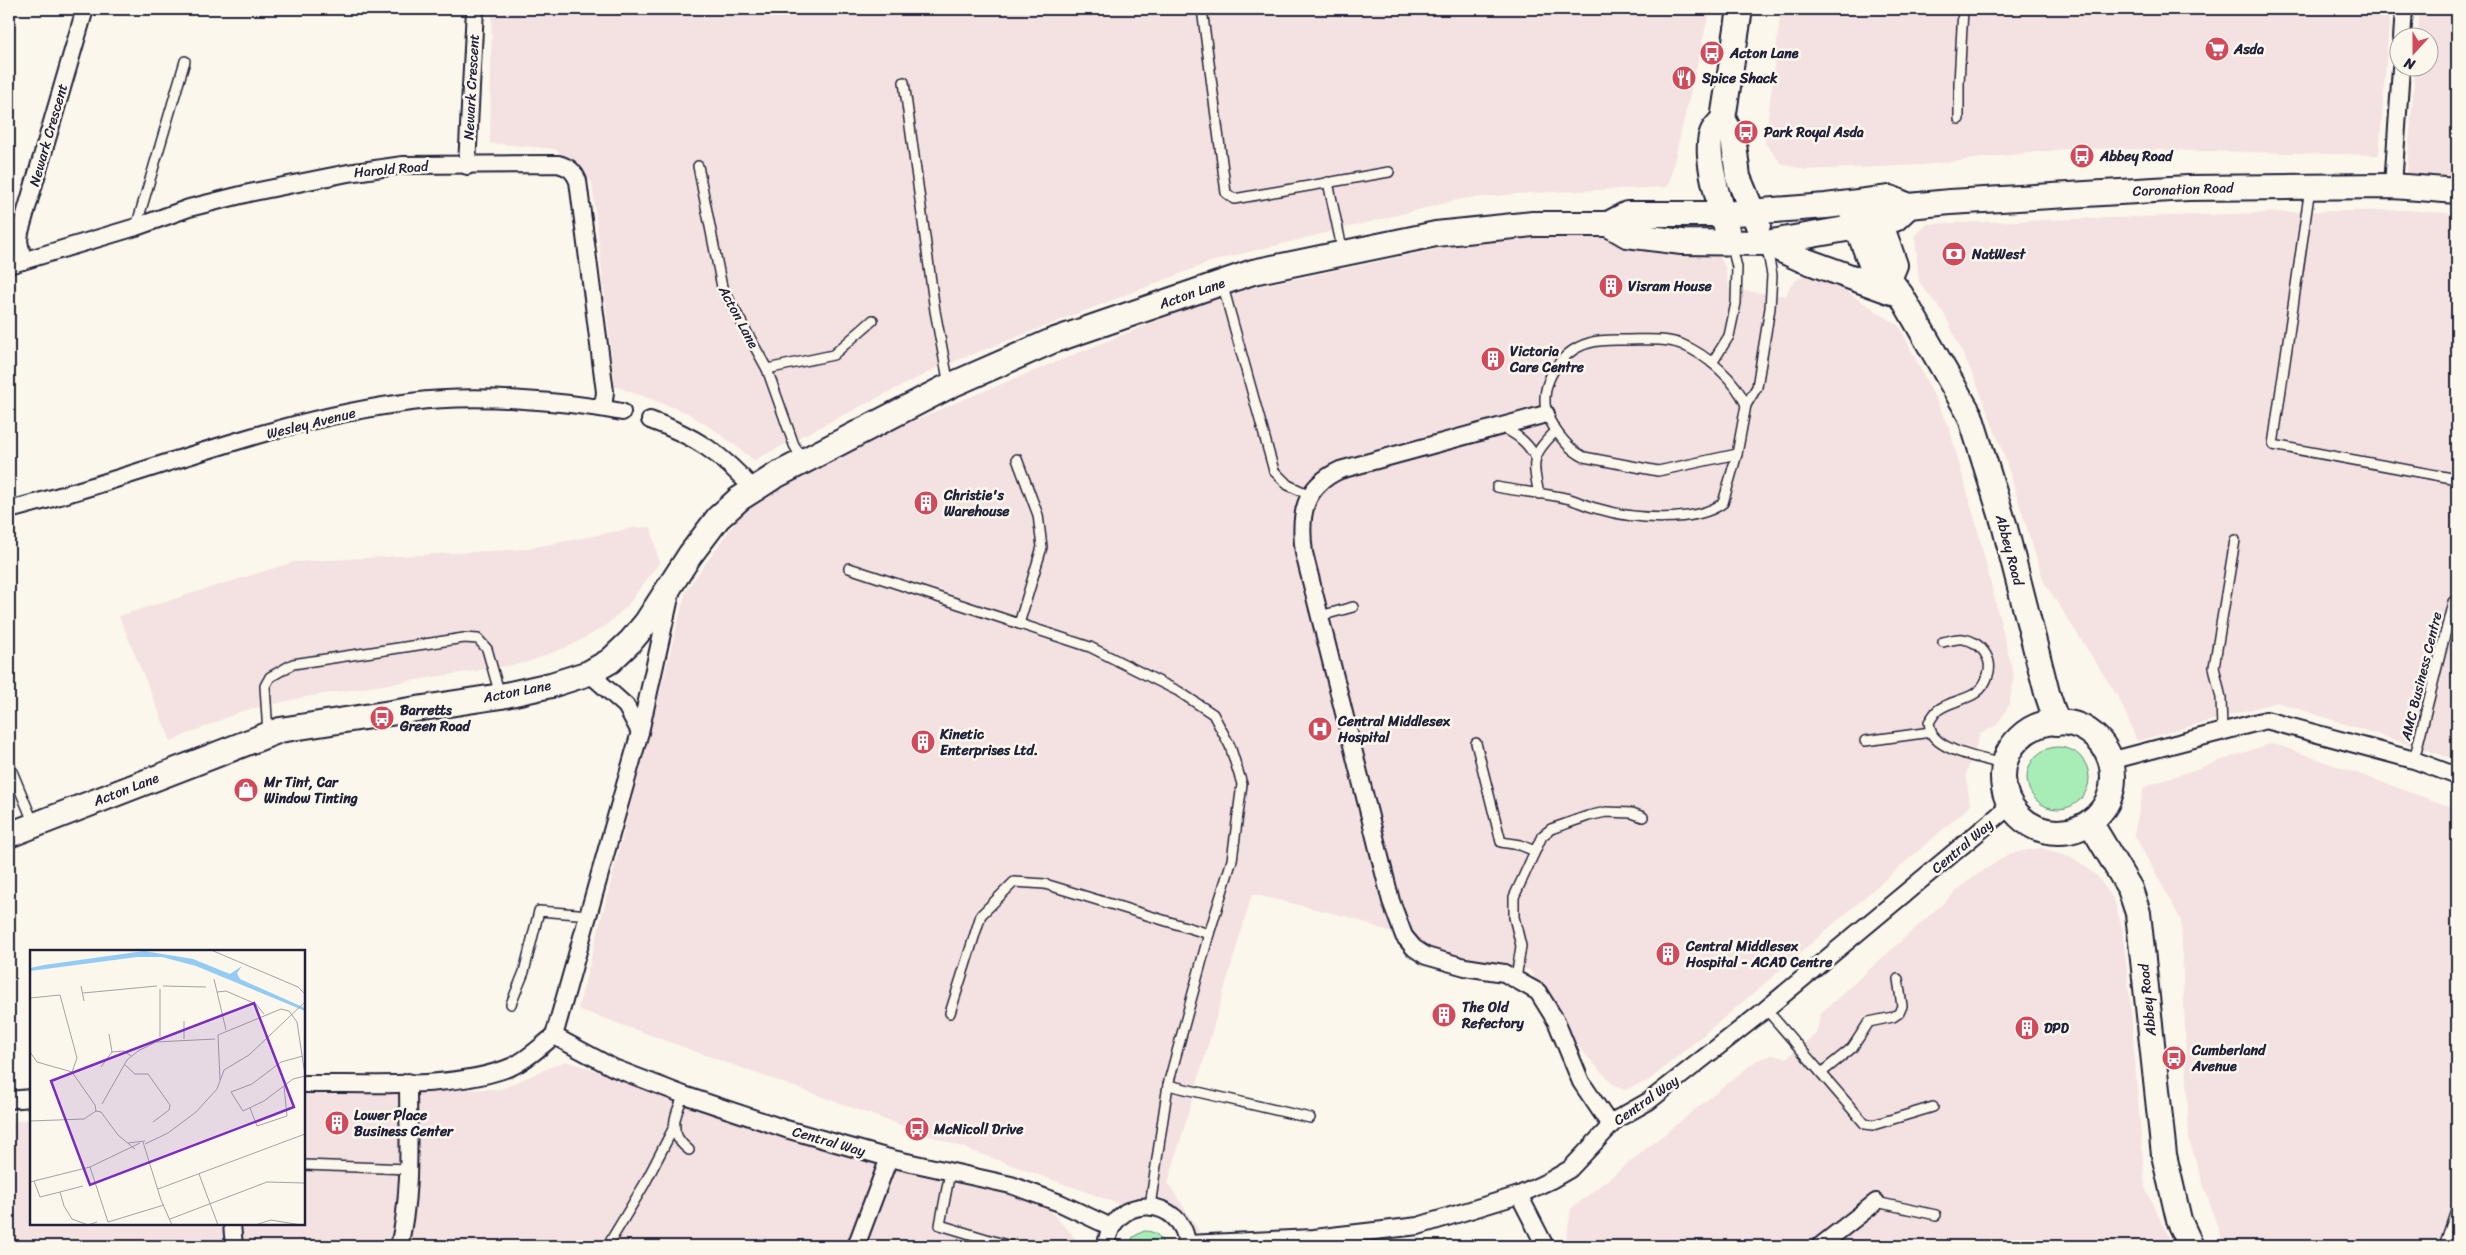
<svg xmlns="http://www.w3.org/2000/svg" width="2466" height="1255" viewBox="0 0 2466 1255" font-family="Sriracha,sans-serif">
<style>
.built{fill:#f4e1e1}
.green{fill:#a8ecb7;stroke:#658779}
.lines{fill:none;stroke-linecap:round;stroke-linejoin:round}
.lane-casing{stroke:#22223b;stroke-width:12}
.street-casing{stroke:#22223b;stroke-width:20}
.secondary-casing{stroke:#22223b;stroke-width:28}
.lane{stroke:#fbf7ec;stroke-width:9}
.street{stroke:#fbf7ec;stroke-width:16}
.secondary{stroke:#fbf7ec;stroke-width:24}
.labels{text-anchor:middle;stroke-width:5;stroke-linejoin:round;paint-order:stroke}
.poi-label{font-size:14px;font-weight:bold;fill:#22223b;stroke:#fbf7ec;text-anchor:start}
.street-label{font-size:14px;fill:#22223b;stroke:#fbf7ec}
.inset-road{fill:none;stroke:#a4a2a5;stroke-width:1}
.view{fill:#7b2cbf;fill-opacity:0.15;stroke:#7b2cbf;stroke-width:2.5}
.inset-edge{fill:none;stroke:#22223b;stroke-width:2.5}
</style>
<rect width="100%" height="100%" fill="#fbf7ec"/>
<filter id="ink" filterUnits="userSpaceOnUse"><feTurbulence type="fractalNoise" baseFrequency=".02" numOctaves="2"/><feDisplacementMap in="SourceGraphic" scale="10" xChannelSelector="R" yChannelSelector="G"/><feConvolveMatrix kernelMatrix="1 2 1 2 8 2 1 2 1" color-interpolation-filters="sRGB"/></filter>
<g filter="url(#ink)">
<!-- built -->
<g class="built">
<path d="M492,9H1710L1668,187L1528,193L1461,199L1213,261L937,368L754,460L716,431L686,412L615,386L592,182L555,149L490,143Z"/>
<path d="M1781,9H2390L2379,155L2074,148L1922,165L1805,170L1781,163L1765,143Z"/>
<path d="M2420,9H2457V179L2407,173L2415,68H2428V38L2418,37Z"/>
<path d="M2407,210L2457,214V760L2277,702L2137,741L2120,700L2044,582L2004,455L1977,384L1945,315L1919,282L1915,236L1928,224L2291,212Z"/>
<path d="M1601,232L1720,257L1725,267L1729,289L1786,296L1791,284L1803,276L1837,285L1899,326L1948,424L1975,520L2014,677L2009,705L1997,725L1980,734L1966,774L1970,806L1763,985L1648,1081L1624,1090L1615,1086L1570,1038L1530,970L1437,951L1353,918L1252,894L1168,1183L1200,1233L578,1009L686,591L760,487L960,401L1223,294L1458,245Z"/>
<path d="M651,527L659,563L627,606L605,626L572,645L525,663L305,697L242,711L171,741L119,616L294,562L526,549L633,528Z"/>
<path d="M2272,743L2457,809V1246H2227L2221,1238L2189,1140L2181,920L2134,834L2144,787Z"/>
<path d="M2042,848L2075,859L2097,876L2114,900L2122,928L2130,999L2145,1188L2173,1246H1572L1566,1241L1571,1209L1757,1060L1772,1055L1786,1058L1816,1034L1821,1013L1969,880L2011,853Z"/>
<path d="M565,1061L1045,1205L1075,1238L1078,1246H9V1122L31,1119V1224H304V1093L501,1089Z"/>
</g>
<!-- green -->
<g class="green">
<circle cx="2058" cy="778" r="31"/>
<path d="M1144,1231C1155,1231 1161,1236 1164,1246H1129L1133,1237Z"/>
</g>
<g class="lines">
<defs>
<g id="lane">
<path d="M1202,9L1226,193L1234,199L1389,172"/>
<path d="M904,82L935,311L949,385"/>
<path d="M1959,119V83L1963,9"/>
<path d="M698,166L722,287L767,369L794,445L803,461"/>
<path d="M1328,182L1343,253"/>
<path d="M2310,188L2273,445L2457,479"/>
<path d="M136,227L185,61"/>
<path d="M1222,283L1274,471L1288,485L1310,495"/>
<path d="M1712,363L1729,336L1736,303L1737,267L1731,243"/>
<path d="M767,369L833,355L873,320"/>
<path d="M1502,427C1517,435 1526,441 1535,456"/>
<path d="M1737,454L1658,471L1584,457C1570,450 1558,435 1550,421C1534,391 1558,351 1589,343C1601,339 1615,340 1627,340C1644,340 1664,338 1681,344C1707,355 1735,379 1746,405"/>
<path d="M1017,459L1038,515L1042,547L1019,624"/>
<path d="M1497,487C1521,492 1546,493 1570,499C1579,502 1589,507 1599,509C1632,519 1695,524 1723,503L1737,454L1746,405L1757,387L1770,308L1772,275L1767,248"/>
<path d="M1539,494C1532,461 1531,455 1556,431"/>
<path d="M849,568L1090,647L1178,691L1213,714L1230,746L1242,784L1232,860L1209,934L1168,1085L1150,1206"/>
<path d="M1320,616L1353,607"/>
<path d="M1943,642C1949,641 1957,638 1963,639C1979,641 1994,658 1988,675C1980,702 1955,697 1938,710C1935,712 1932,718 1929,722C1930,727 1930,733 1934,737C1946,752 1986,760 2004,764"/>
<path d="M2222,730L2221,698L2214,667L2235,540"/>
<path d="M268,734L265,686L270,677L293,664L464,638L478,639L487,649L500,695"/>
<path d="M1865,741L1931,732"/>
<path d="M1476,743L1501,842L1520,845L1535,851"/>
<path d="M2414,760L2453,602H2457"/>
<path d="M9,764L34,824"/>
<path d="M1516,979L1521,946L1514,917V897L1542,836L1551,829L1588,816L1606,812L1632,813L1643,817"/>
<path d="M511,1004L524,972L539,911L590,915"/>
<path d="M1766,1009L1865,1124L1873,1125L1933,1107"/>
<path d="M950,1013L981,915L1014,882L1045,884L1209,934"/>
<path d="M1821,1073L1852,1048L1869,1022L1893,1017L1899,1013L1902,1006L1898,979"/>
<path d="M1168,1085L1310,1118"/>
<path d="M684,1095C674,1117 667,1133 689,1150"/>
<path d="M304,1165L408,1169"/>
<path d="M950,1172L940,1225L1010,1246"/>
<path d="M1876,1202L1936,1215"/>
<path d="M604,1246L608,1245L644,1185L675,1125"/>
<path d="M2444,1246L2457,1208"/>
</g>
<g id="street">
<path d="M2402,38L2404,9"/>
<path d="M467,166L475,9"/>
<path d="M2393,186L2401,68"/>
<path d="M23,261L19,241L20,232L85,9"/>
<path d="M9,265L136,227L189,208L249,193L348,173L403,165L558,164C569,167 574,171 578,181L605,392L603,408"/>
<path d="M1546,414L1340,470C1303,487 1299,515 1304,553L1391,901L1404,936L1414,948L1426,956L1465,967L1504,973L1538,992L1556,1021L1581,1082L1610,1125"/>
<path d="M650,420C695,436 722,454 754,490"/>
<path d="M9,510C143,476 273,419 411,402C472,394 561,400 622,412"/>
<path d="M589,673L626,706L640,732"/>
<path d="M2110,761L2266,720L2414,760L2457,776"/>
<path d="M554,1036L614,1068L684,1095L786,1129L889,1158L1011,1185L1060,1203L1111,1227"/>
<path d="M304,1084C366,1083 457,1090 513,1066C528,1059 541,1046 554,1036L640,732L671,593"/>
<path d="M9,1100L31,1098"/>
<path d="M1519,1195L1545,1246"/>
<path d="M232,1224L234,1246"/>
<path d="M1187,1244L1314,1238L1418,1226L1519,1195L1551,1180L1570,1169L1617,1119L1649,1101L1766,1009L2011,805"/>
<path d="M399,1246C412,1193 408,1137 408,1082"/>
<path d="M856,1246L889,1158"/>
<path d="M1106,1246C1113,1190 1185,1197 1187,1246"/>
<path d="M1820,1246L1876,1202"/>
</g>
<g id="secondary">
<path d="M1723,119L1733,136L1738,177L1758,225"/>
<path d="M1875,207L1895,265L1889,279"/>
<path d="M1852,213L1874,272L1889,279L1901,295L1970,415L2004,524L2047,693L2057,723"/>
<path d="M1608,224L1627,214H1723L1826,206L1890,198L1909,206L1950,202L2188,188L2393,186L2457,191"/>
<path d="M1727,230C1721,208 1702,151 1713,131C1715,127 1720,123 1723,119L1740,9"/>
<path d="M1766,243L1801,259L1892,292"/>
<circle cx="2058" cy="777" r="55"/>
<path d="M2090,822L2130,889L2138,913L2164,1155L2179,1220L2191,1246"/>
<path d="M9,835L280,730L501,696L551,685L589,673L610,661L631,641L646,623L690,555L718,518L739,499L775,476L949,386L1052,341L1253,272L1436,234L1533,224H1608L1627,235L1682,242L1766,243L1880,223L1895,219L1909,206"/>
</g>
</defs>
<!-- lane casing -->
<use href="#lane" class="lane-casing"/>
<!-- street casing -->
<use href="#street" class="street-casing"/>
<!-- secondary casing -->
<use href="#secondary" class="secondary-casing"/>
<!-- lane -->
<use href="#lane" class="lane"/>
<!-- street -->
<use href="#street" class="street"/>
<!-- secondary -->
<use href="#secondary" class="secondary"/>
</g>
</g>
<!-- icons -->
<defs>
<symbol id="supermarket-disc" viewBox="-11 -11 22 22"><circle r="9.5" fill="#d1495b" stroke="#fbf7ec"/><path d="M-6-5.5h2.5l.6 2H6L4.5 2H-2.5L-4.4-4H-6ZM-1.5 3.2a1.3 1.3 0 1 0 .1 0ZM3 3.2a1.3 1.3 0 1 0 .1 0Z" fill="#fff"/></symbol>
<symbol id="bus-disc" viewBox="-11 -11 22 22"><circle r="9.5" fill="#d1495b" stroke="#fbf7ec"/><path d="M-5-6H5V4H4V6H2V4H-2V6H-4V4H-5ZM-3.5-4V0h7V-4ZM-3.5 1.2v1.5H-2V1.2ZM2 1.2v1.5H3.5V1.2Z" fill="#fff"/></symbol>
<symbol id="restaurant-disc" viewBox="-11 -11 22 22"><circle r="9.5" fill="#d1495b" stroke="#fbf7ec"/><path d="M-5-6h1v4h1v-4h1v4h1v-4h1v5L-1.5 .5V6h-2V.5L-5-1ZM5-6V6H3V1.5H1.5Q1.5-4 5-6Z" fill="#fff"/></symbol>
<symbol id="bank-disc" viewBox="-11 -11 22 22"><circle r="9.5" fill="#d1495b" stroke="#fbf7ec"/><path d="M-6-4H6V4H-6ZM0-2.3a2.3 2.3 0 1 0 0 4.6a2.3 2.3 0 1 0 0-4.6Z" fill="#fff"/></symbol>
<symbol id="building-disc" viewBox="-11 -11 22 22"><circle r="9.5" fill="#d1495b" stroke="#fbf7ec"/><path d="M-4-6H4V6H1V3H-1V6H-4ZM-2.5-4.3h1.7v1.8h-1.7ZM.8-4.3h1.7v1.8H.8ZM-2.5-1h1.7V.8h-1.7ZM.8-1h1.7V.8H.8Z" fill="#fff"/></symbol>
<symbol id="hospital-disc" viewBox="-11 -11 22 22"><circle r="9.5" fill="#d1495b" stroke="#fbf7ec"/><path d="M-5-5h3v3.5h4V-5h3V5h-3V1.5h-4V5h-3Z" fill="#fff"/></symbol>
<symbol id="shop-disc" viewBox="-11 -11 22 22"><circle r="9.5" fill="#d1495b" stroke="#fbf7ec"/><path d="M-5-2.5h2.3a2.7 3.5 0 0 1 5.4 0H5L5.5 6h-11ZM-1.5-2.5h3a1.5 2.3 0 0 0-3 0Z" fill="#fff"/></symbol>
</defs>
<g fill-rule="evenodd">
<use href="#supermarket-disc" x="2203" y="35" width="28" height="28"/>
<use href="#bus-disc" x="1698" y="39" width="28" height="28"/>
<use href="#restaurant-disc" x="1670" y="64" width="28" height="28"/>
<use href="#bus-disc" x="1732" y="118" width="28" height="28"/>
<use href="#bus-disc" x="2068" y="142" width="28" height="28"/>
<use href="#bank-disc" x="1940" y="240" width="28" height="28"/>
<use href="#building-disc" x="1597" y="272" width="28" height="28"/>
<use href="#building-disc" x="1479" y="345" width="28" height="28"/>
<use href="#building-disc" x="912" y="489" width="28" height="28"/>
<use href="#bus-disc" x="368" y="704" width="28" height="28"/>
<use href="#hospital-disc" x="1306" y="715" width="28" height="28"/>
<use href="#building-disc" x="909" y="728" width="28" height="28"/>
<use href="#shop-disc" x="232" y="776" width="28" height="28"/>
<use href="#building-disc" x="1654" y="940" width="28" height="28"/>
<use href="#building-disc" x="1430" y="1001" width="28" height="28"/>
<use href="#building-disc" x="2013" y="1014" width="28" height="28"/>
<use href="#bus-disc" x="2160" y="1044" width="28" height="28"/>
<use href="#building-disc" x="323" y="1109" width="28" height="28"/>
<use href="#bus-disc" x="903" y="1115" width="28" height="28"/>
</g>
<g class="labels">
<!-- poi labels -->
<g class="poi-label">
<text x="2234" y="54">Asda</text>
<text x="1730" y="58">Acton Lane</text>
<text x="1702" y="83">Spice Shack</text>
<text x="1764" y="137">Park Royal Asda</text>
<text x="2100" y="161">Abbey Road</text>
<text x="1972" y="259">NatWest</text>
<text x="1628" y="291">Visram House</text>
<text x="1510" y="356">Victoria<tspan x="1510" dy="16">Care Centre</tspan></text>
<text x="944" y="500">Christie's<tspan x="944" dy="16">Warehouse</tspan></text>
<text x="400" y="715">Barretts<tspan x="400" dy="16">Green Road</tspan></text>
<text x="1338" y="726">Central Middlesex<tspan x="1338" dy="16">Hospital</tspan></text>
<text x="940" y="739">Kinetic<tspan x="940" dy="16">Enterprises Ltd.</tspan></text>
<text x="264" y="787">Mr Tint, Car<tspan x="264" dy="16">Window Tinting</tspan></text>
<text x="1686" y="951">Central Middlesex<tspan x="1686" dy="16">Hospital - ACAD Centre</tspan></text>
<text x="1462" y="1012">The Old<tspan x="1462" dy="16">Refectory</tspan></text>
<text x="2044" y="1033">DPD</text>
<text x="2192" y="1055">Cumberland<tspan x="2192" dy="16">Avenue</tspan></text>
<text x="354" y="1120">Lower Place<tspan x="354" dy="16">Business Center</tspan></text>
<text x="934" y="1134">McNicoll Drive</text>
</g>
<!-- street labels -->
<g class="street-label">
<text transform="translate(471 87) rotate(-87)" y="5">Newark Crescent</text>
<text transform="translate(48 135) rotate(-74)" y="5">Newark Crescent</text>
<text transform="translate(391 169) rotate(-5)" y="5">Harold Road</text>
<text transform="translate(2183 189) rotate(-2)" y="5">Coronation Road</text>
<text transform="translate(1192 293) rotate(-19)" y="5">Acton Lane</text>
<text transform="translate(739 317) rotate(62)" y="5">Acton Lane</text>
<text transform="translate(311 423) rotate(-14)" y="5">Wesley Avenue</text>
<text transform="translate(2010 550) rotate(75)" y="5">Abbey Road</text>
<text transform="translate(2421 676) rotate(-76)" y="5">AMC Business Centre</text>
<text transform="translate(517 691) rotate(-11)" y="5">Acton Lane</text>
<text transform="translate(126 789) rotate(-21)" y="5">Acton Lane</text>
<text transform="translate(1962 846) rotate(-40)" y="5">Central Way</text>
<text transform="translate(2147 1000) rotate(-96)" y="5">Abbey Road</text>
<text transform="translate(1646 1100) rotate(-35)" y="5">Central Way</text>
<text transform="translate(829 1141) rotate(16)" y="5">Central Way</text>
</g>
</g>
<!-- overview -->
<g transform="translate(30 950)">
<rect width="275" height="275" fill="#fbf7ec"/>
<path d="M114,1L163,9L200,24L212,16L207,23L210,29L275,58V61L166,16L132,7H107L0,21V18L14,15Z" fill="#94cbf3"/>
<path class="inset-road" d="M181,0L268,37L275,44M184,29L196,80M51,36L54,51M133,36L176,37M187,42L196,41L226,54L234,64M53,43L127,36M0,48L30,45L47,108L42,122M154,71V89M79,84L82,102M130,87V39M0,102L7,112L42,122L65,155M95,115L105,124H118L140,155L139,160L123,172M71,117L82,102L94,101L101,106M190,130L188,85L251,59L259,61L267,72L275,125M201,142L213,161L234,151L263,129L275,126M201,142L222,134L251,112L273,106M72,154L97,110L108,101L126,92L185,89M65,155L66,161L71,162L88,185L105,199M220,158L227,176L257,166L254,136M0,171L54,169L66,161M113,192L131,250L142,275M98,193L115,191M115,194L138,183L166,162L187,139L194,120L219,105L275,52M60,217L78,272L134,255M169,224L188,275M4,231L10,247L30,242L34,256L42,269L58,275L67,272M0,232L60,217L110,193M128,239L275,184M30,242L53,236M140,269L237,232L275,233M225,275L241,270L271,275"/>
<path class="view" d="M224,53L264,157L60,235L21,131Z"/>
<rect width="275" height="275" class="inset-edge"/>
</g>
<!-- margin -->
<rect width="2466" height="1255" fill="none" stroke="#fbf7ec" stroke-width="30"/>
<rect x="15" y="15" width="2436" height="1225" fill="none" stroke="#22223b" stroke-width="2" filter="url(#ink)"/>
<!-- north arrow -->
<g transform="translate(2414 52) rotate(201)"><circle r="24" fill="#fbf7ec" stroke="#a4a2a5"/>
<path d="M0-4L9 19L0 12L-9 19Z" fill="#d1495b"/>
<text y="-8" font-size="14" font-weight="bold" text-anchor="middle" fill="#22223b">N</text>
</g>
</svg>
